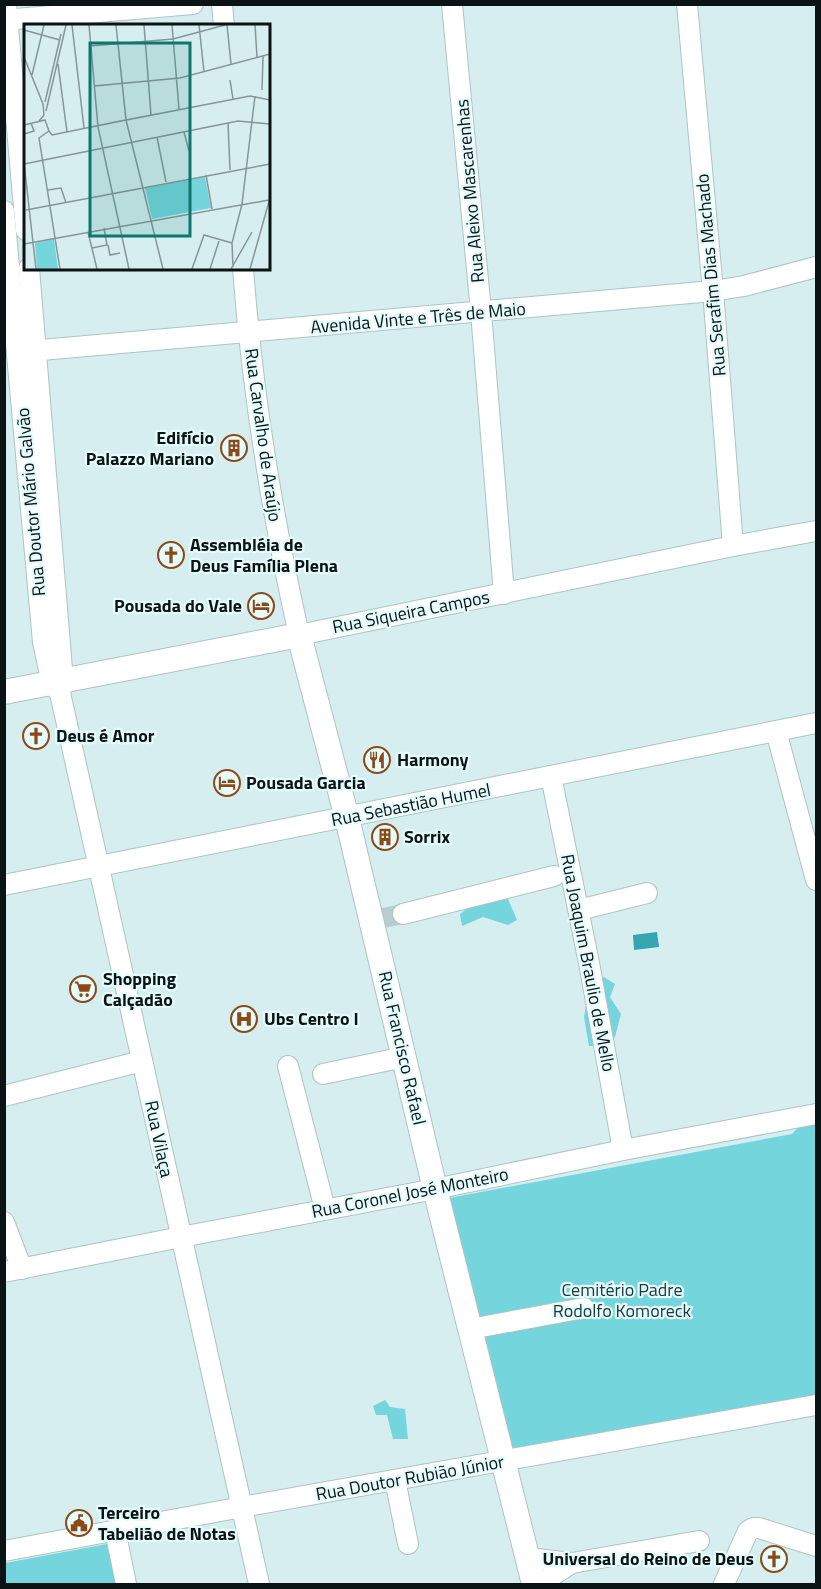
<svg xmlns="http://www.w3.org/2000/svg" width="821" height="1589" viewBox="0 0 821 1589" font-family="'Titillium Web',sans-serif">
<style>
.green{fill:#74d5dd}
.water{fill:#33a6af}
.lines{fill:none;stroke-linecap:round;stroke-linejoin:round}
.minor-tunnel{stroke:#b8cdcf;stroke-width:20;stroke-dasharray:20 10;stroke-linecap:butt}
.minor-casing{stroke:#adc3c5;stroke-width:22}
.major-casing{stroke:#adc3c5;stroke-width:26}
.minor{stroke:#fff;stroke-width:20}
.major{stroke:#fff;stroke-width:24}
.labels{text-anchor:middle;stroke-width:4.5;stroke-linejoin:round;paint-order:stroke}
.street-label{font-size:18px;fill:#0b1314;stroke:#e5fcfd}
.poi-label{font-size:18px;font-weight:bold;fill:#0b1314;stroke:#e5fcfd;text-anchor:start}
.park-label{font-size:18px;fill:#20393b;stroke:#e5fcfd}
.inset-road{fill:none;stroke:#859698;stroke-width:1.5}
.view{fill:#0f766e;fill-opacity:0.15;stroke:#0f766e;stroke-width:3}
.inset-edge{fill:none;stroke:#0b1314;stroke-width:3}
</style>
<rect width="100%" height="100%" fill="#d7eef0"/>
<!-- green -->
<g class="green">
<path d="M508,899L517,920L508,925L483,917L462,926L460,914L478,900Z"/>
<path d="M604,977L615,984L610,997L621,1014L615,1037L604,1046H589L584,1017L589,987Z"/>
<path d="M816,1120V1399L511,1456L449,1198L792,1134L802,1123Z"/>
<path d="M385,1400L390,1407L405,1409L408,1439H393L387,1415H376L373,1406Z"/>
<path d="M107,1544L116,1584H5V1563Z"/>
</g>
<!-- water -->
<path class="water" d="M657,932L659,947L634,950L633,935Z"/>
<g class="lines">
<!-- minor-tunnel -->
<path class="minor-tunnel" d="M383,918L403,914"/>
<defs>
<g id="minor">
<path d="M6,4L26,230"/>
<path d="M222,4L224,26"/>
<path d="M452,4L481,312L504,594"/>
<path d="M687,4L713,291L733,546"/>
<path d="M4,20L193,4"/>
<path d="M4,211L43,642L52,684L60,693"/>
<path d="M29,268L63,681L60,693L259,1584"/>
<path d="M243,268C252,392 272,514 299,635L733,546L816,531"/>
<path d="M18,352L713,291L744,286L816,267"/>
<path d="M776,731L816,880"/>
<path d="M551,776L589,963L623,1150"/>
<path d="M4,885L816,723"/>
<path d="M579,910L647,893"/>
<path d="M403,914L554,876"/>
<path d="M288,1066L325,1209"/>
<path d="M323,1074L404,1057"/>
<path d="M4,1096L142,1061"/>
<path d="M4,1222L22,1269"/>
<path d="M4,1272L181,1237L435,1189L623,1150L816,1114"/>
<path d="M470,1329L584,1308"/>
<path d="M395,1480L408,1544"/>
<path d="M115,1530L126,1584"/>
<path d="M4,1551L242,1507L816,1405"/>
<path d="M527,1558L572,1563L699,1541"/>
<path d="M543,1584L556,1573L572,1563"/>
<path d="M724,1584L748,1531L753,1528H759L816,1546"/>
</g>
<path id="major" d="M4,692L299,635L347,818L435,1189L534,1584"/>
</defs>
<!-- minor casing -->
<use href="#minor" class="minor-casing"/>
<!-- major casing -->
<use href="#major" class="major-casing"/>
<!-- minor -->
<use href="#minor" class="minor"/>
<!-- major -->
<use href="#major" class="major"/>
</g>
<!-- icons -->
<defs>
<symbol id="building-ring" viewBox="-11 -11 22 22"><circle r="9.5" fill="#e5fcfd" stroke="#8b4919" stroke-width="1.5"/><path d="M-4-6H4V6H1V3H-1V6H-4ZM-2.5-4.3h1.7v1.8h-1.7ZM.8-4.3h1.7v1.8H.8ZM-2.5-1h1.7V.8h-1.7ZM.8-1h1.7V.8H.8Z" fill="#8b4919"/></symbol>
<symbol id="church-ring" viewBox="-11 -11 22 22"><circle r="9.5" fill="#e5fcfd" stroke="#8b4919" stroke-width="1.5"/><path d="M-1.2-6h2.4v3.5h3.3v2.4h-3.3V6h-2.4V-.1h-3.3v-2.4h3.3Z" fill="#8b4919"/></symbol>
<symbol id="hotel-ring" viewBox="-11 -11 22 22"><circle r="9.5" fill="#e5fcfd" stroke="#8b4919" stroke-width="1.5"/><path d="M-6-4.5h1.5V1H6V5H4.5V3h-9V5H-6ZM-4 0a1.8 1.8 0 1 1 3.6 0ZM.5 0V-2.5h3Q6-2.5 6 0Z" fill="#8b4919"/></symbol>
<symbol id="restaurant-ring" viewBox="-11 -11 22 22"><circle r="9.5" fill="#e5fcfd" stroke="#8b4919" stroke-width="1.5"/><path d="M-5-6h1v4h1v-4h1v4h1v-4h1v5L-1.5 .5V6h-2V.5L-5-1ZM5-6V6H3V1.5H1.5Q1.5-4 5-6Z" fill="#8b4919"/></symbol>
<symbol id="supermarket-ring" viewBox="-11 -11 22 22"><circle r="9.5" fill="#e5fcfd" stroke="#8b4919" stroke-width="1.5"/><path d="M-6-5.5h2.5l.6 2H6L4.5 2H-2.5L-4.4-4H-6ZM-1.5 3.2a1.3 1.3 0 1 0 .1 0ZM3 3.2a1.3 1.3 0 1 0 .1 0Z" fill="#8b4919"/></symbol>
<symbol id="hospital-ring" viewBox="-11 -11 22 22"><circle r="9.5" fill="#e5fcfd" stroke="#8b4919" stroke-width="1.5"/><path d="M-5-5h3v3.5h4V-5h3V5h-3V1.5h-4V5h-3Z" fill="#8b4919"/></symbol>
<symbol id="civic-ring" viewBox="-11 -11 22 22"><circle r="9.5" fill="#e5fcfd" stroke="#8b4919" stroke-width="1.5"/><path d="M-.6-6.5H3V-4.5H.6V-3L4-1V1h2V6H-6V1h2V-1L-.6-3ZM-1.2 2.5V6h2.4V2.5Z" fill="#8b4919"/></symbol>
</defs>
<g fill-rule="evenodd">
<use href="#building-ring" x="219" y="433" width="30" height="30"/>
<use href="#church-ring" x="156" y="540" width="30" height="30"/>
<use href="#hotel-ring" x="246" y="591" width="30" height="30"/>
<use href="#church-ring" x="21" y="721" width="30" height="30"/>
<use href="#restaurant-ring" x="362" y="745" width="30" height="30"/>
<use href="#hotel-ring" x="212" y="768" width="30" height="30"/>
<use href="#building-ring" x="370" y="822" width="30" height="30"/>
<use href="#supermarket-ring" x="68" y="974" width="30" height="30"/>
<use href="#hospital-ring" x="229" y="1004" width="30" height="30"/>
<use href="#civic-ring" x="64" y="1508" width="30" height="30"/>
<use href="#church-ring" x="759" y="1544" width="30" height="30"/>
</g>
<g class="labels">
<!-- street labels -->
<g class="street-label">
<text transform="translate(470 191) rotate(-95)" y="6">Rua Aleixo Mascarenhas</text>
<text transform="translate(711 275) rotate(-95)" y="6">Rua Serafim Dias Machado</text>
<text transform="translate(418 318) rotate(-5)" y="6">Avenida Vinte e Três de Maio</text>
<text transform="translate(263 435) rotate(82)" y="6">Rua Carvalho de Araújo</text>
<text transform="translate(31 502) rotate(-95)" y="6">Rua Doutor Mário Galvão</text>
<text transform="translate(411 612) rotate(-11)" y="6">Rua Siqueira Campos</text>
<text transform="translate(411 805) rotate(-11)" y="6">Rua Sebastião Humel</text>
<text transform="translate(588 963) rotate(79)" y="6">Rua Joaquim Braulio de Mello</text>
<text transform="translate(402 1048) rotate(77)" y="6">Rua Francisco Rafael</text>
<text transform="translate(159 1139) rotate(78)" y="6">Rua Vilaça</text>
<text transform="translate(410 1193) rotate(-11)" y="6">Rua Coronel José Monteiro</text>
<text transform="translate(410 1478) rotate(-10)" y="6">Rua Doutor Rubião Júnior</text>
</g>
<!-- poi labels -->
<g class="poi-label">
<text x="214" y="444" text-anchor="end">Edifício<tspan x="214" dy="21">Palazzo Mariano</tspan></text>
<text x="190" y="551">Assembléia de<tspan x="190" dy="21">Deus Família Plena</tspan></text>
<text x="242" y="612" text-anchor="end">Pousada do Vale</text>
<text x="56" y="742">Deus é Amor</text>
<text x="397" y="766">Harmony</text>
<text x="246" y="789">Pousada Garcia</text>
<text x="404" y="843">Sorrix</text>
<text x="103" y="985">Shopping<tspan x="103" dy="21">Calçadão</tspan></text>
<text x="264" y="1025">Ubs Centro I</text>
<text x="98" y="1519">Terceiro<tspan x="98" dy="21">Tabelião de Notas</tspan></text>
<text x="754" y="1565" text-anchor="end">Universal do Reino de Deus</text>
</g>
<!-- park labels -->
<g class="park-label">
<text x="622" y="1296">Cemitério Padre<tspan x="622" dy="21">Rodolfo Komoreck</tspan></text>
</g>
</g>
<!-- overview -->
<g transform="translate(24 24)">
<rect width="246" height="246" fill="#d7eef0"/>
<path d="M181,153L187,184L128,195L121,164ZM30,215L34,245H13L11,219Z" fill="#74d5dd"/>
<path class="inset-road" d="M48,1L60,104M65,1L74,103L105,245M92,1L102,96L226,72L246,76M120,1L127,91M148,1L155,85M175,1L180,48M203,1L207,40M231,1L233,33M0,6L36,16M66,22L149,15L201,1M0,33L19,80L20,91L15,97M34,40L43,108M8,51L20,1M206,56L209,75M70,62L156,54L246,30M238,66L239,32M21,78L37,10M22,87L42,1M204,99L206,146M0,101L21,96L25,107M25,107L28,111L102,96L139,245M25,107L15,114L36,245M160,108L165,127M0,110L10,107L7,99M133,113L142,158M0,139L12,245M0,140L214,97L246,100M182,151L188,185M0,164V209M24,166L37,164L42,179M2,186L246,140M64,208L73,245M0,220L245,176M84,221L86,231L96,229M68,224L83,221L80,204M209,243L208,219L218,180L231,72M168,245L180,211L208,219M186,245L195,217M207,245L228,208M226,245L246,174"/>
<path class="view" d="M66,19H166V212H66Z"/>
<rect width="246" height="246" class="inset-edge"/>
</g>
<!-- border -->
<rect width="821" height="1589" fill="none" stroke="#0b1314" stroke-width="12"/>
</svg>
